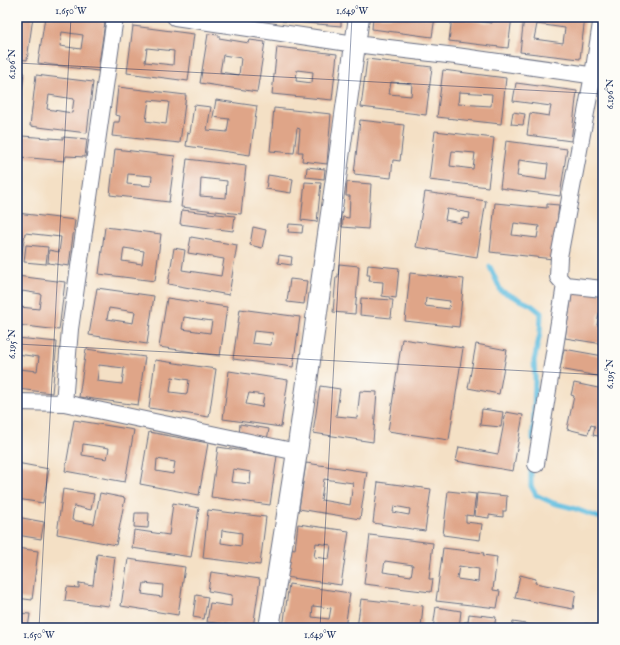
<svg xmlns="http://www.w3.org/2000/svg" width="620" height="645" viewBox="0 0 620 645" font-family="'IM FELL English',serif">
<style>
.lines{fill:none;stroke-linecap:round;stroke-linejoin:round}
.stream{stroke:#61bddf;stroke-width:5}
.building{fill:#dfa588;fill-rule:evenodd}
.minor-casing{stroke:#676d82;stroke-width:18}
.tertiary-casing{stroke:#676d82;stroke-width:22}
.minor{stroke:#fff;stroke-width:16}
.tertiary{stroke:#fff;stroke-width:20}
.ticks{fill:none;stroke:#1b2f5e;stroke-width:1;stroke-opacity:0.45}
.neatline{fill:none;stroke:#1b2f5e;stroke-width:1.5}
.ticks-label{font-size:10px;text-anchor:middle;fill:#1b2f5e}
</style>
<rect width="100%" height="100%" fill="#fdfcf7"/>
<filter id="ink" filterUnits="userSpaceOnUse"><feTurbulence type="fractalNoise" baseFrequency=".025" numOctaves="2"/><feDisplacementMap in="SourceGraphic" scale="8" xChannelSelector="R" yChannelSelector="G"/><feConvolveMatrix kernelMatrix="1 2 1 2 8 2 1 2 1" color-interpolation-filters="sRGB"/></filter>
<filter id="wash" filterUnits="userSpaceOnUse"><feTurbulence type="fractalNoise" baseFrequency=".012" numOctaves="4" result="noise"/><feDisplacementMap in="SourceGraphic" scale="16" xChannelSelector="R" yChannelSelector="G"/><feGaussianBlur stdDeviation="0.9" result="paint"/><feColorMatrix in="noise" values="0 0 0 0 0 0 0 0 0 0 0 0 0 0 0 0 0 1.4 0 .05"/><feComposite in="paint" operator="in"/></filter>
<g filter="url(#wash)">
<rect width="100%" height="100%" fill="#f4e0c5"/>
<g class="lines">
<!-- stream -->
<g class="stream">
<path d="M490,267L501,291L531,305L541,313L540,334L534,361L535,378L533,439"/>
<path d="M531,463V486L536,495L553,503L573,508L603,519"/>
</g>
</g>
<g id="blocks">
<!-- building -->
<g class="building">
<path d="M17,17H33L27,60L17,59Z"/>
<path d="M45,17H69L105,22L98,71L38,63ZM62,32L83,35L81,49L60,46Z"/>
<path d="M282,17H341V26L282,21Z"/>
<path d="M373,17H416L427,18V17H435L432,37L372,29Z"/>
<path d="M452,17H467L466,20L492,23V17H512L508,48L449,41Z"/>
<path d="M524,17H585L580,59L520,52ZM537,24L565,28L563,43L534,39Z"/>
<path d="M133,26L194,34L188,81L127,73ZM147,48L174,51L173,65L145,62Z"/>
<path d="M208,34L219,35V38L249,43L250,40L265,42L257,92L200,83ZM223,55L241,58L239,75L220,72Z"/>
<path d="M277,47L337,54L332,100L272,94ZM297,70L313,72L312,83L296,81Z"/>
<path d="M367,59L432,67L426,115L361,107ZM391,82L412,84L411,96L389,94Z"/>
<path d="M443,70L506,78L501,124L437,117ZM459,92L492,94L491,106L458,104Z"/>
<path d="M17,72H24L18,123H17Z"/>
<path d="M36,75L93,82L87,133L30,126ZM49,95L74,99L72,113L47,109Z"/>
<path d="M516,83L577,91L571,141L527,135L530,113L549,116L551,106L513,101Z"/>
<path d="M118,87L186,95L180,143L112,136L114,122H119L120,116L115,115ZM149,100L169,102L166,124L146,121Z"/>
<path d="M216,100L257,106L250,155L186,146L188,132L190,133L194,105L211,107L207,130L227,132L229,119L213,117Z"/>
<path d="M274,108L331,114L327,164L302,161L303,152H298L300,129L297,128L294,153L270,151Z"/>
<path d="M513,112L525,114L523,125L511,124Z"/>
<path d="M360,120L404,125L400,161L393,160L391,178L354,174Z"/>
<path d="M435,131L494,138L488,187L429,180ZM452,151L475,153L473,169L450,166Z"/>
<path d="M22,136L63,139V137L87,139L85,157L66,156L65,161L20,157Z"/>
<path d="M506,141L567,149L560,196L500,188ZM519,160L548,164L546,180L517,176Z"/>
<path d="M115,149L175,156L169,202L110,195ZM128,174L152,176L151,186L127,184Z"/>
<path d="M187,159L246,166L241,214L181,207ZM201,178L227,181L226,198L200,196Z"/>
<path d="M307,167L325,169L324,179L306,177Z"/>
<path d="M268,175L293,179L291,193L266,189Z"/>
<path d="M305,182L321,183L317,222L301,220Z"/>
<path d="M347,182L371,184L368,229L342,227L343,217L349,218L350,196H346Z"/>
<path d="M425,192L486,201L477,257L416,247ZM447,209L470,213L469,219L462,218L461,223L445,220Z"/>
<path d="M495,203L547,208V204L559,205L553,259L490,252ZM514,223L539,226L537,238L512,235Z"/>
<path d="M182,210L235,216L233,231L180,224Z"/>
<path d="M17,213L75,220L69,266L48,263L49,250L59,252L61,237L25,233L21,260L17,259Z"/>
<path d="M289,224L303,225L302,233L288,232Z"/>
<path d="M105,227L161,234L155,281L99,274ZM124,248L144,251L142,264L122,261Z"/>
<path d="M253,227L266,230L262,248L250,245Z"/>
<path d="M191,237L237,245L229,295L168,284L174,248L185,250L182,270L221,276L224,259L188,253Z"/>
<path d="M26,245L48,247L46,264L24,262Z"/>
<path d="M279,255L292,257L291,265L278,263Z"/>
<path d="M339,264L359,266L355,314L333,312L336,277H338Z"/>
<path d="M368,265L399,268L396,298L382,296L383,282L369,281L370,275H367Z"/>
<path d="M410,273L464,279L459,327L405,321ZM426,298L450,301L449,309L425,306Z"/>
<path d="M17,276L65,282L59,330L17,325ZM22,291L41,294L39,309L20,307Z"/>
<path d="M290,279L307,281L304,304L287,302Z"/>
<path d="M97,288L154,296L147,344L89,335ZM109,308L135,312L133,323L107,319Z"/>
<path d="M573,288L603,293V313H599L597,325H603V344L565,338Z"/>
<path d="M167,298L227,307L220,356L159,347ZM184,317L212,321L210,333L182,329Z"/>
<path d="M361,298L393,300L391,318L360,315Z"/>
<path d="M240,309L300,317L293,367L233,359ZM254,331L273,333L271,345L252,343Z"/>
<path d="M17,338L57,342L52,393L17,389V374H19V369L37,371L39,357L17,354Z"/>
<path d="M402,339L463,348L449,440L388,431Z"/>
<path d="M476,344L507,350L499,394L468,388Z"/>
<path d="M86,349L145,357L138,405L79,397ZM99,365L124,368L122,384L97,381Z"/>
<path d="M564,349L603,356V377L560,369Z"/>
<path d="M155,360L216,369L209,417L149,408ZM172,377L189,380L187,394L170,392Z"/>
<path d="M229,371L288,380L281,427L223,419ZM249,393L264,395L262,407L246,404Z"/>
<path d="M574,383L603,389V437L593,435L595,426L591,425L588,434L567,429L574,396L571,395Z"/>
<path d="M320,386L340,389L336,416L357,418L360,391L377,392L373,442L313,433Z"/>
<path d="M482,409L503,412L501,427L480,425Z"/>
<path d="M17,411L20,412L18,425H17Z"/>
<path d="M506,412L523,415L513,471L456,461L459,447L498,454Z"/>
<path d="M74,420L134,430L125,482L65,471ZM83,444L109,448L107,459L82,455Z"/>
<path d="M240,424L269,429L267,440L239,436Z"/>
<path d="M149,432L208,443L199,495L140,484ZM157,459L175,462L173,474L156,471Z"/>
<path d="M218,447L277,456L270,505L211,497ZM233,469L251,472L250,484L231,482Z"/>
<path d="M17,463L49,469L43,503L17,499Z"/>
<path d="M306,463L367,472L360,519L299,509ZM324,479L353,483L350,505L321,500Z"/>
<path d="M378,482L431,489L425,531L373,523ZM394,506L410,509L409,515L393,512Z"/>
<path d="M63,489L94,494L91,510L74,506L72,520L94,524L100,493L125,498L116,545L57,534Z"/>
<path d="M448,491L476,494L473,516L466,515V522L482,524L480,540L443,535Z"/>
<path d="M477,493L507,496L506,511H503V517L489,515V518L475,516Z"/>
<path d="M173,503L199,508L191,557L132,548L134,530L169,535Z"/>
<path d="M208,510L266,517L260,565L203,558ZM222,530L242,533L241,546L221,543Z"/>
<path d="M135,513H149L148,528L134,527Z"/>
<path d="M17,517L44,522L41,539L17,535Z"/>
<path d="M298,524L349,531L341,585L285,577L289,548L295,549ZM316,543L331,545L329,559L314,557Z"/>
<path d="M370,535L433,543L429,579H433L431,592L364,584ZM385,561L413,565L411,576L383,572Z"/>
<path d="M17,548L38,551L32,600L17,598Z"/>
<path d="M443,548L484,553L483,555L497,557L493,590L500,591L497,608L436,601ZM459,566L479,569L478,582L457,579Z"/>
<path d="M97,554L115,557L109,606L65,601L67,587L79,588V583L93,585Z"/>
<path d="M128,559L185,567L178,615L121,606ZM144,583L163,585L162,597L142,594Z"/>
<path d="M211,572L260,579L253,628L207,622L210,603L231,606L232,595L208,591Z"/>
<path d="M520,575L536,579L535,583L576,591L573,609L515,598Z"/>
<path d="M289,584L350,593L345,628H283ZM313,606L331,608L329,619L312,617Z"/>
<path d="M196,595L208,597L204,619L193,617Z"/>
<path d="M361,599L423,606L421,628H357Z"/>
<path d="M436,607L461,611L459,628H433Z"/>
<path d="M17,613L30,614L28,628H17Z"/>
<path d="M469,614L496,617L494,628H464V622H468Z"/>
<path d="M85,622L104,624L103,628H84Z"/>
<path d="M513,622L545,627V628H512Z"/>
<path d="M585,624L603,626V628H584Z"/>
<path d="M43,625L58,627V628H43Z"/>
</g>
</g>
</g>
<g filter="url(#ink)">
<use href="#blocks" fill-opacity="0" stroke="#676d82" stroke-width="1"/>
<g class="lines">
<defs>
<g id="minor">
<path d="M115,17L70,329L64,403L297,452"/>
<path d="M175,17L355,44L456,56L603,77"/>
<path d="M602,17L593,75L559,257L558,277L565,285L603,289"/>
<path d="M17,402L64,403"/>
<path d="M536,464L565,285"/>
</g>
<path id="tertiary" d="M269,628L297,452L359,17"/>
</defs>
<!-- minor casing -->
<use href="#minor" class="minor-casing"/>
<!-- tertiary casing -->
<use href="#tertiary" class="tertiary-casing"/>
<!-- minor -->
<use href="#minor" class="minor"/>
<!-- tertiary -->
<use href="#tertiary" class="tertiary"/>
</g>
</g>
<!-- ticks -->
<path class="ticks" d="M17,63L603,94M17,344L603,375M17,624L87,628M39,628L71,17M320,628L352,17M601,628L603,583"/>
<!-- margin -->
<rect width="620" height="645" fill="none" stroke="#fdfcf7" stroke-width="44"/>
<rect x="22" y="22" width="576" height="601" class="neatline"/>
<g class="ticks-label">
<text x="71" y="14">1.650°W</text>
<text x="352" y="14">1.649°W</text>
<text transform="translate(11 64) rotate(-90)" y="4">6.196°N</text>
<text transform="translate(609 94) rotate(-90)" y="4">6.196°N</text>
<text transform="translate(11 344) rotate(-90)" y="4">6.195°N</text>
<text transform="translate(609 374) rotate(-90)" y="4">6.195°N</text>
<text x="39" y="638">1.650°W</text>
<text x="320" y="638">1.649°W</text>
</g>
</svg>
